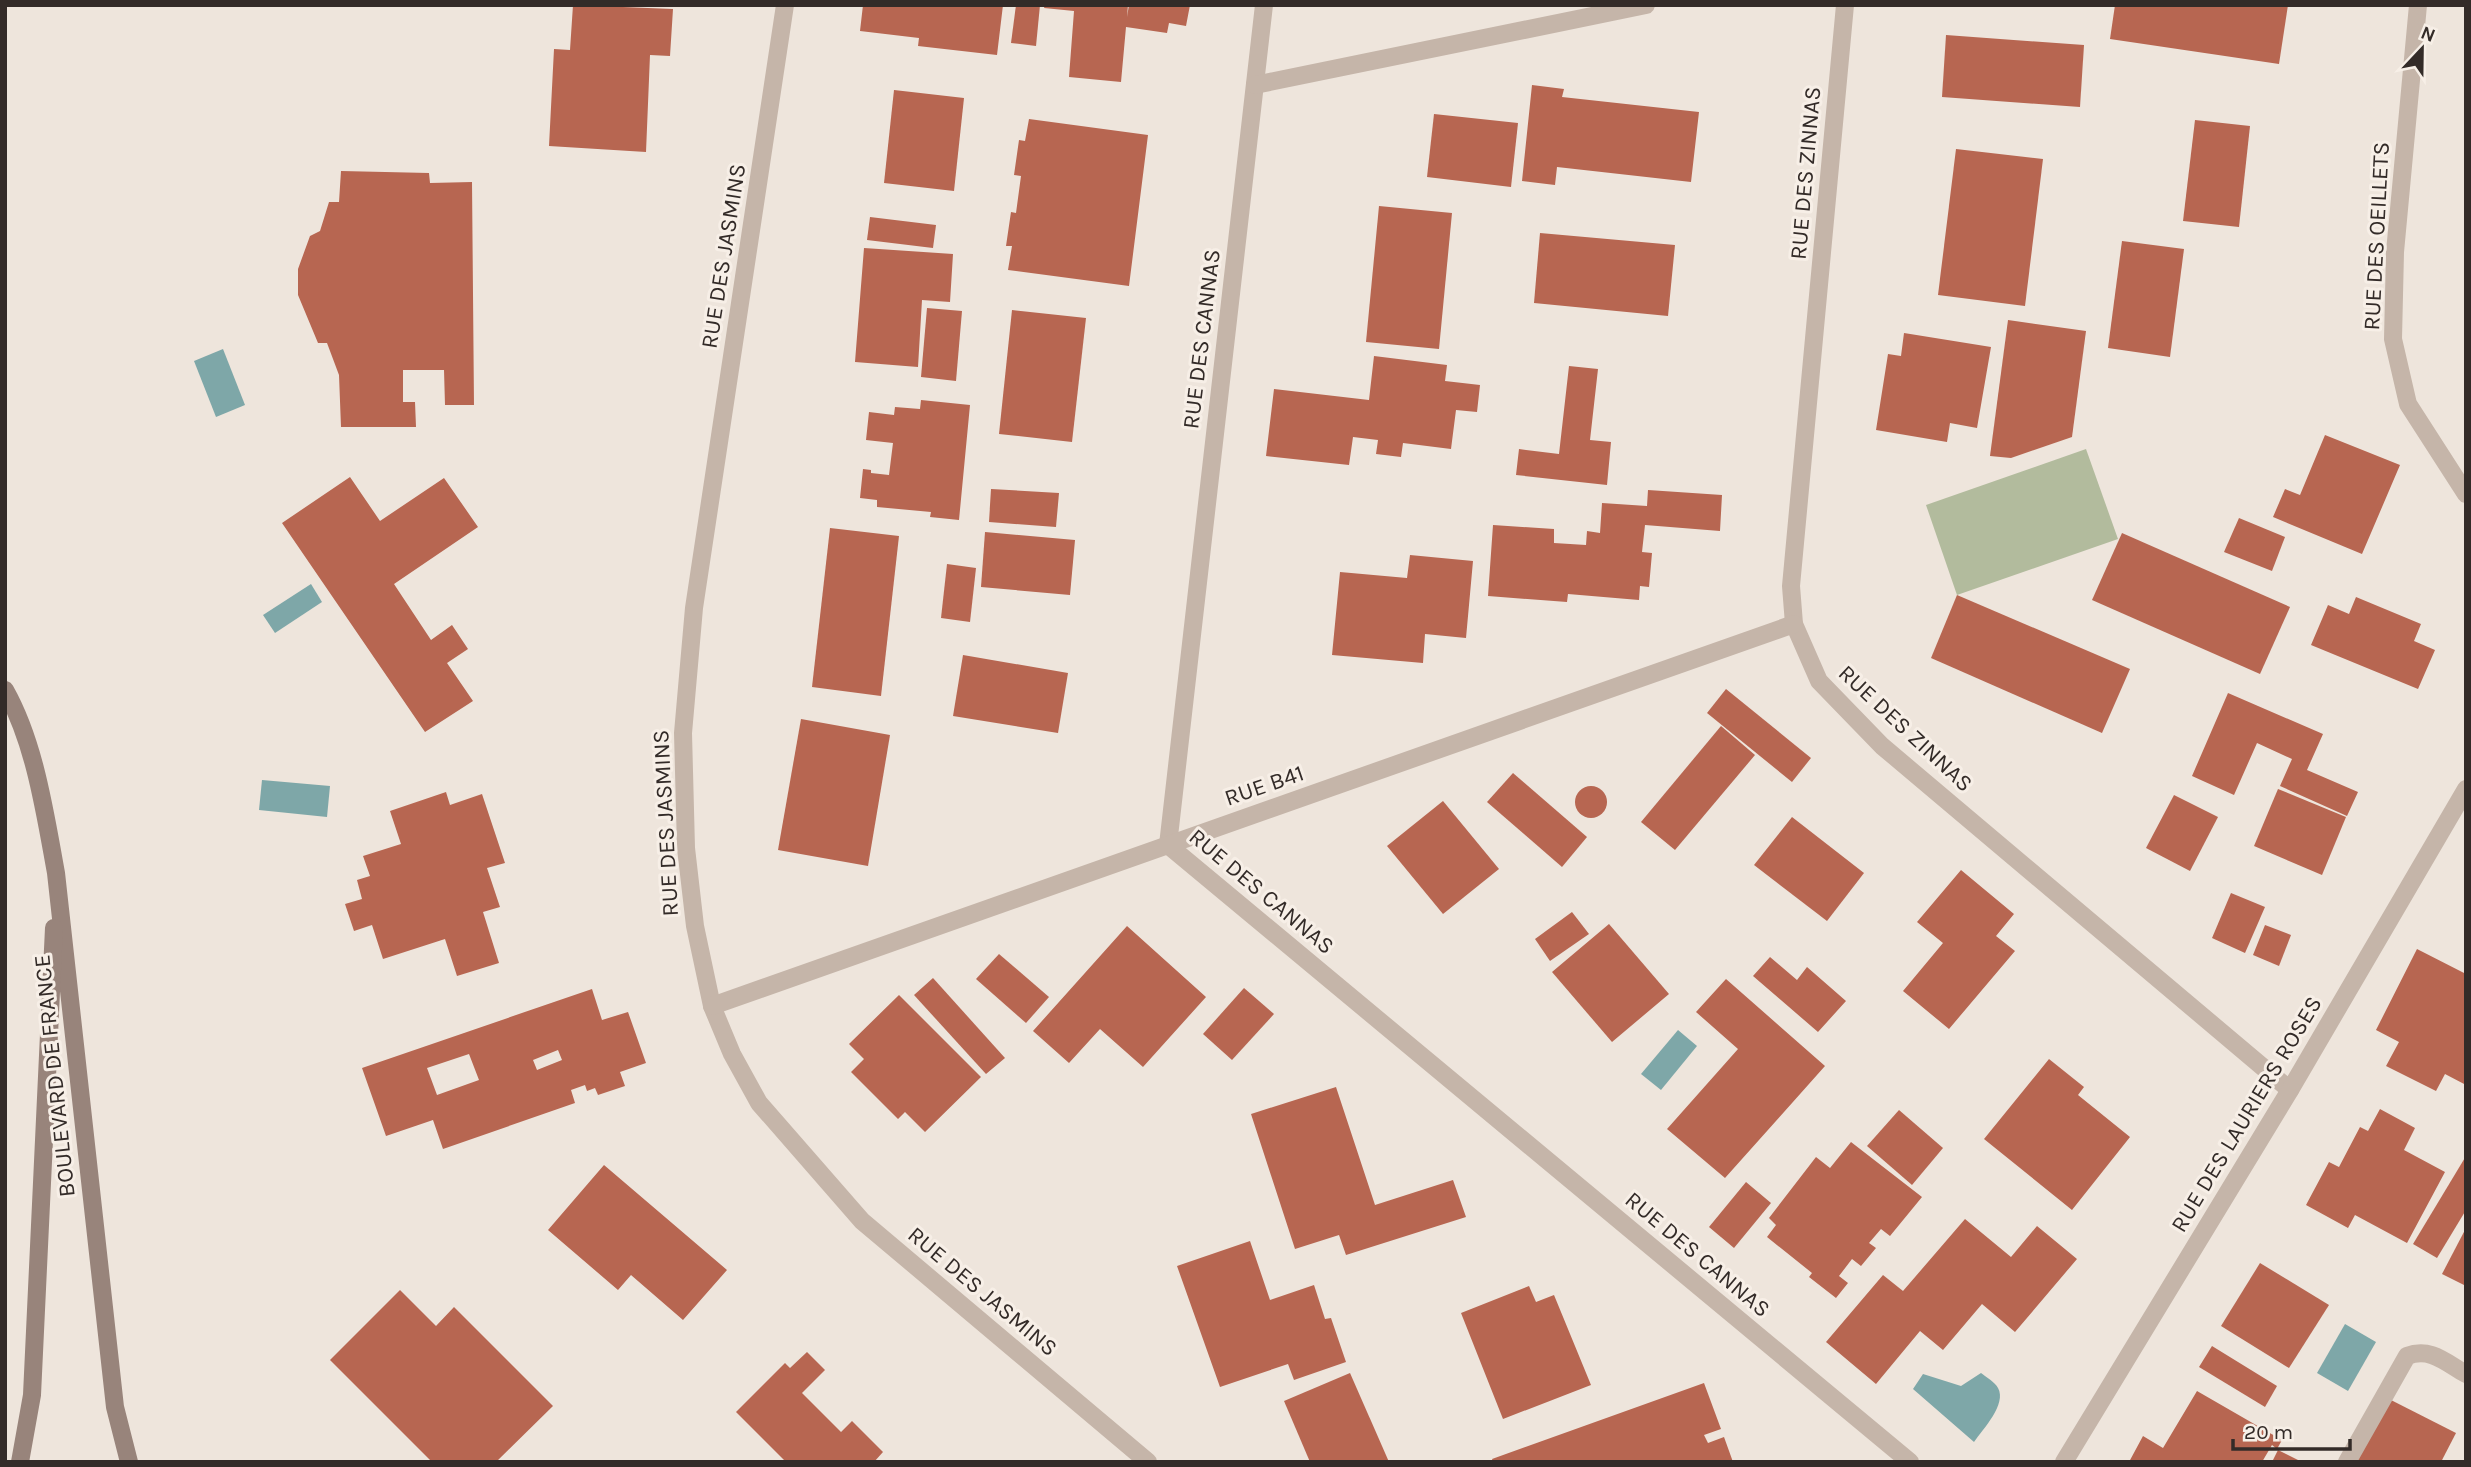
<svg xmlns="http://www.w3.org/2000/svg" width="2471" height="1467" viewBox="0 0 2471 1467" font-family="Karla,sans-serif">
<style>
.green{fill:#b2bb9d}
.water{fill:#7ea7a8}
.building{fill:#b76651;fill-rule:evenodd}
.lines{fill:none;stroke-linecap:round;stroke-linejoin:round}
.minor{stroke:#c5b5a9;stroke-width:18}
.secondary{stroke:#98847b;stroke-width:18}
.labels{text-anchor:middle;stroke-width:6;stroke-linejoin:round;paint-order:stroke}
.street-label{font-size:23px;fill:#332b28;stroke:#f7efe7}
</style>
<rect width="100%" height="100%" fill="#eee5dc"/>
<!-- green -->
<path class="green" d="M2086,449L2118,539L1957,595L1926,505Z"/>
<!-- water -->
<g class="water">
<path d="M223,349L245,405L216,417L194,361Z"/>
<path d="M311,584L322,602L275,633L263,615Z"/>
<path d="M262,780L330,786L327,817L259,810Z"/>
<path d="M1678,1030L1697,1046L1661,1090L1641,1074Z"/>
<path d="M2345,1324L2376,1342L2348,1391L2317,1373Z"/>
<path d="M1981,1373C1986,1377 1995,1382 1998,1388C2007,1404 1983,1429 1974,1442L1913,1389L1923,1374L1961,1386Z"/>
</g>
<!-- building -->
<g class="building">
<path d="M573,5L673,9L670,56L650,55L646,152L549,146L554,49L570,50Z"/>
<path d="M863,5H1003L997,55L918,46L919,38L860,31Z"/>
<path d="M1016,5H1040L1036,46L1011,43Z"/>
<path d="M1045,5H1128L1127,17L1129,5H1190L1186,26L1169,23L1167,33L1126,27L1121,82L1069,77L1074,11L1044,8Z"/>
<path d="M2115,5H2288L2279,64L2110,39Z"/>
<path d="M1946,35L2084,45L2080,107L1942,97Z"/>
<path d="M1532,85L1564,89L1562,97L1699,112L1691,182L1557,167L1555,185L1522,181Z"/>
<path d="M894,90L964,98L954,191L884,183Z"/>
<path d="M1434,114L1518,123L1511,187L1427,177Z"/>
<path d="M1029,119L1148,135L1129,286L1008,270L1012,246H1006L1011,212L1016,213L1021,176L1014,175L1019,140L1025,141Z"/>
<path d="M2195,120L2250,126L2239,227L2183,221Z"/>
<path d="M1956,149L2043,159L2025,306L1938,295Z"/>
<path d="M341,171L429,173L430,183L472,182L474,405H445L444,370H403V402H415L416,427H341L339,375L327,343H318L298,295V269L310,236L320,231L329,202H339Z"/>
<path d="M1379,206L1452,213L1439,349L1366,342Z"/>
<path d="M870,217L936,225L933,248L867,240Z"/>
<path d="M1540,233L1675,245L1668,316L1534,303Z"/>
<path d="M2122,241L2184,249L2170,357L2108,348Z"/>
<path d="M864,248L953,254L950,302L922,300L918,367L855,362Z"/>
<path d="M927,308L962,311L956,381L921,377Z"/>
<path d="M1012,310L1086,318L1072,442L999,434Z"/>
<path d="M2008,320L2086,331L2072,437L2011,458L1990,456Z"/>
<path d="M1904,333L1991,347L1977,428L1950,423L1947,442L1876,430L1888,354L1901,356Z"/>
<path d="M1374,356L1447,365L1445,381L1480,385L1477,412L1456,410L1451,449L1403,443L1401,457L1376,454L1378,440L1353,437L1349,465L1266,456L1274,389L1369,400Z"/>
<path d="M1569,366L1598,369L1590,440L1611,442L1607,485L1516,475L1519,449L1559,454Z"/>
<path d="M921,400L970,405L959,520L930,517L931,512L877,507V500L860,498L863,469L871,470V473L889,475L893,443L866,440L869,412L894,415L895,407L920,409Z"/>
<path d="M2325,435L2400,465L2362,554L2273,517L2285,489L2300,495Z"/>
<path d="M350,477L380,521L444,478L478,527L394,584L431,640L452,625L468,649L447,663L473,701L425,732L282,523Z"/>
<path d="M991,489L1059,493L1056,527L989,522Z"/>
<path d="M1648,490L1722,495L1720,531L1645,525L1642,552L1652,553L1649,587L1640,586L1639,600L1568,594L1567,602L1488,596L1493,525L1554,529V543L1586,545L1587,531L1600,533L1602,503L1647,506Z"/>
<path d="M2239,518L2285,537L2272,571L2224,552Z"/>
<path d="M830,528L899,536L881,696L812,687Z"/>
<path d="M985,532L1075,540L1070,595L981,587Z"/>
<path d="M2122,533L2290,607L2260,674L2092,600Z"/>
<path d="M1410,555L1473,561L1466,638L1425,634L1423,663L1332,655L1340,572L1407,578Z"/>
<path d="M947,564L976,568L970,622L941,618Z"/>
<path d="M1957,595L2130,669L2102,733L1931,658Z"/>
<path d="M2356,597L2421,624L2414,641L2435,650L2418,689L2311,645L2328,605L2349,614Z"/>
<path d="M963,655L1068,673L1058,733L953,716Z"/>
<path d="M1726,689L1811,758L1792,782L1707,713Z"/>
<path d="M2228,693L2323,734L2307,770L2358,792L2347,816L2280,786L2292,759L2257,743L2234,795L2192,776Z"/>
<path d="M801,719L890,735L868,866L778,850Z"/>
<path d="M1721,726L1755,755L1675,850L1641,822Z"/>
<path d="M1513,773L1587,837L1562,867L1487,802Z"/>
<circle cx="1591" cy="802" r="16"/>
<path d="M2278,789L2346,817L2322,875L2254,846Z"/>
<path d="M446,792L450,805L482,794L505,863L487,868L500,907L483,912L499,963L457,976L445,939L383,959L372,925L354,931L345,904L362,899L357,880L370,876L363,856L401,844L390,811Z"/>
<path d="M2174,795L2218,817L2190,871L2146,848Z"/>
<path d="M1443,801L1499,869L1443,914L1387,846Z"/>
<path d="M1792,817L1864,873L1827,921L1754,865Z"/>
<path d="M1961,870L2014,914L1996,936L2015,951L1949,1029L1903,991L1943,943L1917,922Z"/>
<path d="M2231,893L2265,907L2245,953L2212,938Z"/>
<path d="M1572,912L1589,934L1550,961L1535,939Z"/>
<path d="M1609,924L1669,994L1612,1042L1552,972Z"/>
<path d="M2265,925L2291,935L2279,966L2253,955Z"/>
<path d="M1127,926L1206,997L1143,1067L1100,1029L1069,1063L1033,1031Z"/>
<path d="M2417,949L2466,974V1085L2445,1074L2436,1091L2386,1066L2399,1042L2376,1030Z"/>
<path d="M999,954L1049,997L1026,1023L976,979Z"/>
<path d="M1770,957L1797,980L1807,967L1846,1001L1818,1032L1753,976Z"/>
<path d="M933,978L1005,1058L986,1074L914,995Z"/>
<path d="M1726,979L1825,1066L1725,1178L1667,1129L1738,1049L1696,1012Z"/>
<path d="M1244,988L1274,1014L1232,1060L1203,1034Z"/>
<path d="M592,989L602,1020L628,1012L646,1063L620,1072L625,1086L598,1095L595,1088L587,1091L585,1085L571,1090L575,1103L443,1149L433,1120L386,1136L362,1068ZM558,1050L562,1060L537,1070L533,1060ZM469,1054L479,1080L437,1095L427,1068Z"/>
<path d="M899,995L981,1077L925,1132L905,1112L898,1119L851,1072L864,1059L849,1044Z"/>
<path d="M2049,1059L2084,1087L2078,1095L2130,1137L2072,1210L1984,1139Z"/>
<path d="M1336,1087L1375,1205L1453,1180L1466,1217L1346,1255L1339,1235L1295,1249L1251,1114Z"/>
<path d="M2380,1109L2415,1128L2404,1150L2445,1172L2407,1243L2355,1215L2348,1228L2306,1205L2329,1162L2339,1167L2360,1127L2368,1131Z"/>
<path d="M1899,1110L1943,1148L1912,1185L1867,1146Z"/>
<path d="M1851,1142L1922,1197L1890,1236L1881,1229L1869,1243L1876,1248L1861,1266L1852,1259L1839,1276L1848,1283L1836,1298L1809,1277L1812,1273L1767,1237L1776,1225L1769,1218L1816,1157L1830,1168Z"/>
<path d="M2466,1156V1210L2437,1258L2413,1244Z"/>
<path d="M604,1165L727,1270L683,1320L631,1275L618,1290L548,1230Z"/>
<path d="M1746,1182L1771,1203L1734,1248L1709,1227Z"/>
<path d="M1965,1219L2011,1257L2037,1226L2077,1259L2015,1332L1982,1304L1943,1350L1920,1331L1876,1384L1826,1342L1883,1275L1903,1291Z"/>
<path d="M2466,1228V1286L2442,1274Z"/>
<path d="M1250,1241L1270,1300L1314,1285L1325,1319L1331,1318L1346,1362L1294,1380L1288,1364L1220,1387L1177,1266Z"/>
<path d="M2260,1263L2329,1305L2289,1368L2221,1326Z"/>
<path d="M1529,1286L1536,1302L1554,1295L1591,1385L1503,1419L1461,1313Z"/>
<path d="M400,1290L436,1326L454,1307L553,1406L496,1462H432L330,1360Z"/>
<path d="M2212,1346L2277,1386L2265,1407L2199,1367Z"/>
<path d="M807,1352L825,1370L802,1393L841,1432L852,1421L883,1452L874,1462H786L736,1412L785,1363L790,1368Z"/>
<path d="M1350,1373L1389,1462H1310L1284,1401Z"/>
<path d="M1704,1383L1721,1429L1704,1435L1708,1443L1724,1437L1733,1462H1493L1492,1459Z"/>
<path d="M2197,1391L2282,1440L2277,1449L2272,1445L2262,1462H2129L2143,1436L2163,1448Z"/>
<path d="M2387,1398L2456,1433L2441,1462H2354Z"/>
<path d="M2278,1450L2302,1462H2272Z"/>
</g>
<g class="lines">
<!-- minor -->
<g class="minor">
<path d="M785,5L694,608L683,733L686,848L695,926L712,1006L732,1054L759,1103L862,1221L1148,1462"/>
<path d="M1264,5L1168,845L1910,1462"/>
<path d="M1845,5L1791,586L1794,624L1819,681L1882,746L2290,1090"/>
<path d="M2418,5L2395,252L2393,339L2408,404L2466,494"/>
<path d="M1255,85L1646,5"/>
<path d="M712,1006L1794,624"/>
<path d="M2064,1462L2290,1090L2466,789"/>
<path d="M2347,1462L2407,1356C2430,1347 2445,1362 2466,1374"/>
</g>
<!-- secondary -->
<g class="secondary">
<path d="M5,690C35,743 45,813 56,873L115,1407L129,1462"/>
<path d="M20,1462L32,1395L54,928"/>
</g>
</g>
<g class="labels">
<!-- street labels -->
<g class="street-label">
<text transform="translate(1805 173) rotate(-85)" y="8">RUE DES ZINNAS</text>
<text transform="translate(2376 236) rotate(-87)" y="8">RUE DES OEILLETS</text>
<text transform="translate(723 256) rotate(-81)" y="8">RUE DES JASMINS</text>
<text transform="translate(1201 339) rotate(-83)" y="8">RUE DES CANNAS</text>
<text transform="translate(1906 728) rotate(43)" y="8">RUE DES ZINNAS</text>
<text transform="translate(1264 785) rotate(-19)" y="8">RUE B41</text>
<text transform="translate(665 823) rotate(-93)" y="8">RUE DES JASMINS</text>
<text transform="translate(1262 891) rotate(40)" y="8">RUE DES CANNAS</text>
<text transform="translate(54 1076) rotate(-96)" y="8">BOULEVARD DE FRANCE</text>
<text transform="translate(2246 1114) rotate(-59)" y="8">RUE DES LAURIERS ROSES</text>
<text transform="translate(1698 1254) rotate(40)" y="8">RUE DES CANNAS</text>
<text transform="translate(983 1291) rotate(40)" y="8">RUE DES JASMINS</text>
</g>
</g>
<!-- border -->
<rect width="2471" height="1467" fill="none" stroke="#332b28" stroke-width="14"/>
<!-- north arrow -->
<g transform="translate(2422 49) rotate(22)" stroke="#f7efe7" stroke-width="5" paint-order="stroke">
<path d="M0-5L12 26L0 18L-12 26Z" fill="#332b28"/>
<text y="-10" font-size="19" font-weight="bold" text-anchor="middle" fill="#332b28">N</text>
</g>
<!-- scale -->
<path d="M2233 1439v10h117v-10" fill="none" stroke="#332b28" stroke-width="3.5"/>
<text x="2244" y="1439" font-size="21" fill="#332b28" stroke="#f7efe7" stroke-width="5" paint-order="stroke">20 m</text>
</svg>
